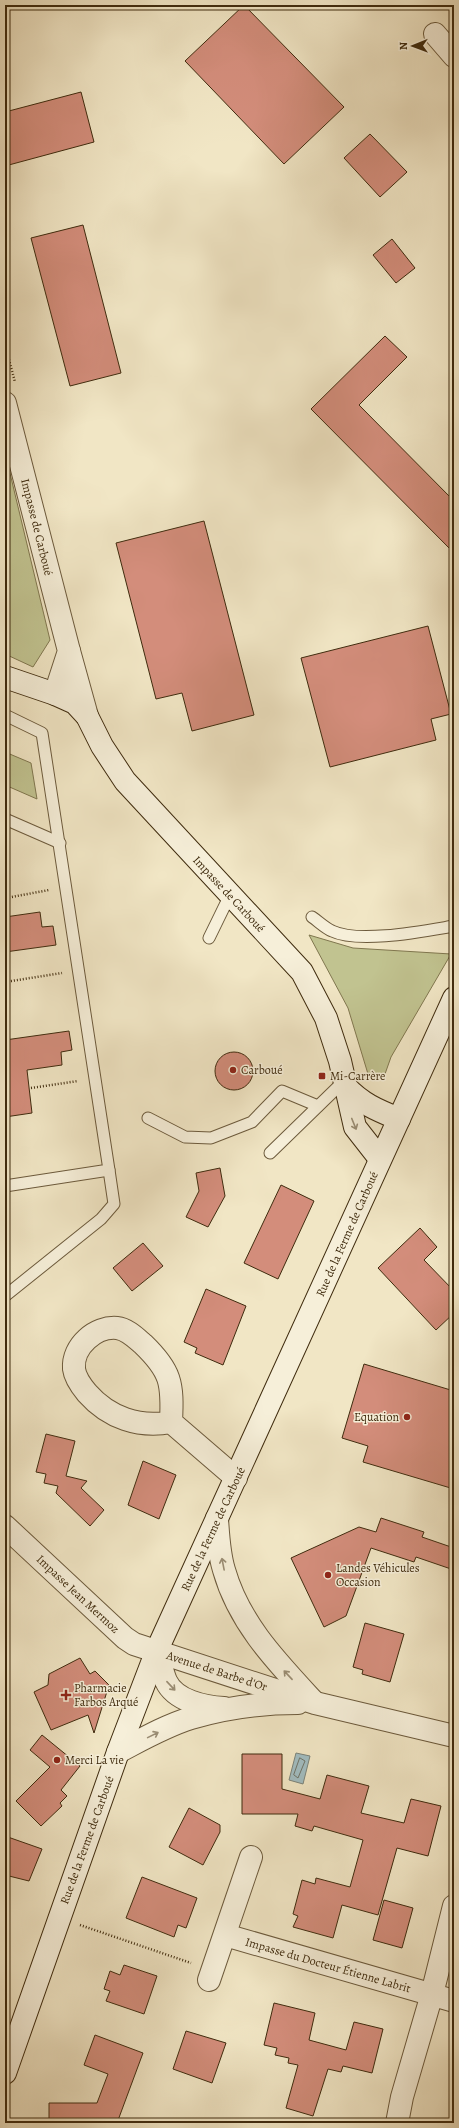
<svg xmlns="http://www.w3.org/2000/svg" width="459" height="2128" viewBox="0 0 459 2128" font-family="Alegreya,serif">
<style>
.green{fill:#c1c390;stroke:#80774f}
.water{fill:#a1bcc0;stroke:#7a8279}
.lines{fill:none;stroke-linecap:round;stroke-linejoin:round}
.shore{stroke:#707467;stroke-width:1}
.building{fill:#d38d7b;stroke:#3f2b0e}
.lane-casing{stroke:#6c5a3c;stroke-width:13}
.street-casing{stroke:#6c5a3c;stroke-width:24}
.secondary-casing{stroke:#3f2b0e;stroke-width:24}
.path{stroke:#3f2b0e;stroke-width:2.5;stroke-dasharray:1 2;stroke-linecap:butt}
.lane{stroke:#f6efd9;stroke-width:11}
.street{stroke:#f6efd9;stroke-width:22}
.secondary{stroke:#f6efd9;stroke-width:22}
.oneway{stroke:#9a8d74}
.poi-dot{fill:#8f2418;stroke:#f6efd9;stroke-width:1.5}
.labels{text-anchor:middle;stroke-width:3;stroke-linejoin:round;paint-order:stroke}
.street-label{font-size:12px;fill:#3f2b0e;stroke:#f6efd9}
.poi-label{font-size:12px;fill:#3f2b0e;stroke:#f6efd9;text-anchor:start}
</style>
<rect width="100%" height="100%" fill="#f1e6c5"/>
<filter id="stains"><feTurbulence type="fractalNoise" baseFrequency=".005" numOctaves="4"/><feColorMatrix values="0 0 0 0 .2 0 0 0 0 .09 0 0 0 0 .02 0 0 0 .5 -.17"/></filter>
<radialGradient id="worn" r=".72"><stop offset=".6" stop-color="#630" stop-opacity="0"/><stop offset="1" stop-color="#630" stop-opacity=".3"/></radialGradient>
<!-- green -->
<g class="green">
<path d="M5,465H8L50,640L33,667L5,654Z"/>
<path d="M5,752L31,763L37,799L5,785Z"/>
<path d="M309,935L353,948L451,954L391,1057L385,1074L376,1080L368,1074L348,1008Z"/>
</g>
<!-- water -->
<path class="water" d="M296,1753L310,1756L303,1784L289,1780Z"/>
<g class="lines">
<!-- shore -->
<path class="shore" d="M300,1758L305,1761L298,1778L294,1775Z"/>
</g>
<!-- building -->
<g class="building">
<path d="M244,5L344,107L284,164L185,61Z"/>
<path d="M81,92L94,142L5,166V112Z"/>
<path d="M370,134L407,172L380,197L344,158Z"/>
<path d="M83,225L121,373L70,386L31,238Z"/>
<path d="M392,239L415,268L396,283L373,255Z"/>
<path d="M385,336L407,357L359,405L454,501V553L311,409Z"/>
<path d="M204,521L254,715L192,731L182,693L156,699L116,543Z"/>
<path d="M428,626L451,714L431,719L436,740L330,767L301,658Z"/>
<path d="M40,912L42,927L53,926L56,945L5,952V917Z"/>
<path d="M69,1031L72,1050L61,1052L62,1065L27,1070L32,1113L5,1117V1040Z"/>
<circle cx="234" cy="1071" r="19"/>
<path d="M220,1168L225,1196L208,1227L186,1217L199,1191L196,1173Z"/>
<path d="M281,1185L314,1201L278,1279L244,1263Z"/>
<path d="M420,1228L437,1247L424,1260L454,1291V1313L436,1330L378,1268Z"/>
<path d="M143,1243L163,1266L132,1291L113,1268Z"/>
<path d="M206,1289L246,1306L223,1365L195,1353L197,1348L184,1342Z"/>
<path d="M364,1364L454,1391V1489L363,1462L368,1446L342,1438Z"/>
<path d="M46,1434L75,1441L66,1476L87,1481L81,1488L104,1510L90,1526L56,1493L58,1486L44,1483L46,1474L36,1472Z"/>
<path d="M143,1461L176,1475L159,1519L128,1505Z"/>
<path d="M381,1518L424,1532L422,1537L454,1548V1570L416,1557L414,1562L371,1548L346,1616L324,1627L291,1558L359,1527L376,1532Z"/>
<path d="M365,1623L404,1634L390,1682L362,1674L363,1670L353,1667Z"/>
<path d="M80,1658L90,1674L95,1671L109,1685L94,1733L88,1715L51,1730L34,1692L48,1685L49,1674Z"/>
<path d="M42,1735L80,1766L61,1790L67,1796L60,1803L62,1806L41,1826L16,1801L50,1767L30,1750Z"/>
<path d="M242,1754H282V1789L320,1799L327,1775L369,1786L361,1813L404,1823L411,1799L441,1806L428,1856L397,1848L378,1915L342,1905L333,1938L293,1927L298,1916L293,1914L302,1880L315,1884L316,1878L350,1887L363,1840L314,1826L312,1831L295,1826L298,1814H242Z"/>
<path d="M189,1808L220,1825V1832L203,1865L169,1847Z"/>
<path d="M5,1836L42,1849L29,1881L5,1875Z"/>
<path d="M142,1877L197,1898L186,1928L178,1925L174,1937L126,1918Z"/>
<path d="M384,1900L413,1908L402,1948L373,1940Z"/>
<path d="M124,1965L157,1976L144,2014L106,2001L110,1991L104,1989L110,1971L120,1975Z"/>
<path d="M274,2003L315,2013L309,2040L346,2050L354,2022L383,2029L372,2073L343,2066L341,2072L328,2069L313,2116L286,2108L298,2065L288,2063L289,2058L275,2055L277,2048L264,2045Z"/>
<path d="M186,2031L226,2043L212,2083L173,2069Z"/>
<path d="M95,2035L143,2053L117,2123H49V2103H97L108,2074L84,2065Z"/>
</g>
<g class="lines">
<defs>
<g id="lane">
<path d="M5,715L42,733L109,1170L5,1186"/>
<path d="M5,819L60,843"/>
<path d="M312,917C318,921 325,928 332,931C359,944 424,931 454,926"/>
<path d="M209,938L230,895"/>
<path d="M148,1118L185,1137L211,1138L252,1122L282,1091L318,1106"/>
<path d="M270,1153L344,1081"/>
<path d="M5,1296L101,1219L114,1204L109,1170"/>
</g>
<g id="street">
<path d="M435,34L454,56"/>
<path d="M5,403L69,651L55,694"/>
<path d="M69,651L87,716"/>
<path d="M171,1422C173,1383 171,1371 143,1344C136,1338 127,1329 117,1328C96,1326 72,1346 74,1369C75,1377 82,1387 87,1393C109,1418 139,1428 171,1422L236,1478"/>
<path d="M217,1518C218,1536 219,1554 224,1570C239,1623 276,1661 313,1701"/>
<path d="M5,1526L125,1638L134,1644L315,1703L454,1736"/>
<path d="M157,1650C160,1660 162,1672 166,1681C175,1701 205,1707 224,1708"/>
<path d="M118,1752C141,1740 165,1726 191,1718C224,1708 263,1703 298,1703"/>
<path d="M225,1935L454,2001"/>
<path d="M209,1980L251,1857"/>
<path d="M397,2123L402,2097L432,1994L454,1906"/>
</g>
<g id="secondary">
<path d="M5,677L55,694L75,703L87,716L102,746L125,781L302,972L326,1018L340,1061L355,1127L380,1159"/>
<path d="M345,1086C362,1104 377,1110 399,1119"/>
<path d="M5,2073L118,1752L157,1650L454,998"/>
</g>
</defs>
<!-- lane casing -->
<use href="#lane" class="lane-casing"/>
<!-- street casing -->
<use href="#street" class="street-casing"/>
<!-- secondary casing -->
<use href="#secondary" class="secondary-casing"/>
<!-- path -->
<g class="path">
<path d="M5,345L15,382"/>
<path d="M6,898L49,890"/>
<path d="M5,982L62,973"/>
<path d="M31,1088L78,1081"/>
<path d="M80,1925L191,1963"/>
</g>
<!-- lane -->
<use href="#lane" class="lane"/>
<!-- street -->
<use href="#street" class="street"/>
<!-- secondary -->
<use href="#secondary" class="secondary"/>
</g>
<!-- one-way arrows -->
<defs><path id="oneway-shaft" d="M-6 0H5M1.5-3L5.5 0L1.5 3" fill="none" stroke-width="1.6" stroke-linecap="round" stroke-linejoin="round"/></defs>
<g class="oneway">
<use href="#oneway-shaft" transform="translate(354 1124) rotate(68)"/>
<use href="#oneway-shaft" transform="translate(223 1564) rotate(-101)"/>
<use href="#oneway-shaft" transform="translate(288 1675) rotate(-133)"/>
<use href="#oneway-shaft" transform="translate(171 1686) rotate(47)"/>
<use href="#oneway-shaft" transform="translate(153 1735) rotate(-26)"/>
</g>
<!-- markers -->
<g class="poi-dot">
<circle cx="233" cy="1070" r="4"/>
<rect x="318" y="1072" width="8" height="8" rx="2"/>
<circle cx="407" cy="1417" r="4"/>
<circle cx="328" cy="1575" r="4"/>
<path d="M64 1689h4v4h4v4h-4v4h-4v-4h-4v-4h4z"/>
<circle cx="57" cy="1760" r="4"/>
</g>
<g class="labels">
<!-- street labels -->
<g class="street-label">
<text transform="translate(37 527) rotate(76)" y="4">Impasse de Carboué</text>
<text transform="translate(229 894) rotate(47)" y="4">Impasse de Carboué</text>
<text transform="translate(347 1234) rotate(-66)" y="4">Rue de la Ferme de Carboué</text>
<text transform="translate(213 1529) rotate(-65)" y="4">Rue de la Ferme de Carboué</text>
<text transform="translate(78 1594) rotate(43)" y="4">Impasse Jean Mermoz</text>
<text transform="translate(217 1671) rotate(18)" y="4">Avenue de Barbe d'Or</text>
<text transform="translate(87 1840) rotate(-70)" y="4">Rue de la Ferme de Carboué</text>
<text transform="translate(328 1965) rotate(16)" y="4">Impasse du Docteur Étienne Labrit</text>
</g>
<!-- poi labels -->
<g class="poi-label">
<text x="241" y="1074">Carboué</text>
<text x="330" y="1080">Mi-Carrère</text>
<text x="399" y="1421" text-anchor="end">Equation</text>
<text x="336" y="1572">Landes Véhicules<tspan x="336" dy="14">Occasion</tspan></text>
<text x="74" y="1692">Pharmacie<tspan x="74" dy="14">Farbos Arqué</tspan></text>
<text x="65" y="1764">Merci La vie</text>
</g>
</g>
<!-- margin -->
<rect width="459" height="2128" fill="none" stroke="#f1e6c5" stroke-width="20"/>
<rect x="6" y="6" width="447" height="2116" fill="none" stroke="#3f2b0e" stroke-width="2"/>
<rect x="10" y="10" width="439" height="2108" fill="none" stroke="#3f2b0e"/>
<!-- north arrow -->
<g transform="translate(413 46) rotate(269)" stroke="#f6efd9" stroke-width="3" paint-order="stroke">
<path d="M0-3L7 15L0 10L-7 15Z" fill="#3f2b0e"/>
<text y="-6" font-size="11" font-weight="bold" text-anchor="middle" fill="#3f2b0e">N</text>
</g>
<rect width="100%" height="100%" filter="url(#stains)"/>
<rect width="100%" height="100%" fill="url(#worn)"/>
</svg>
